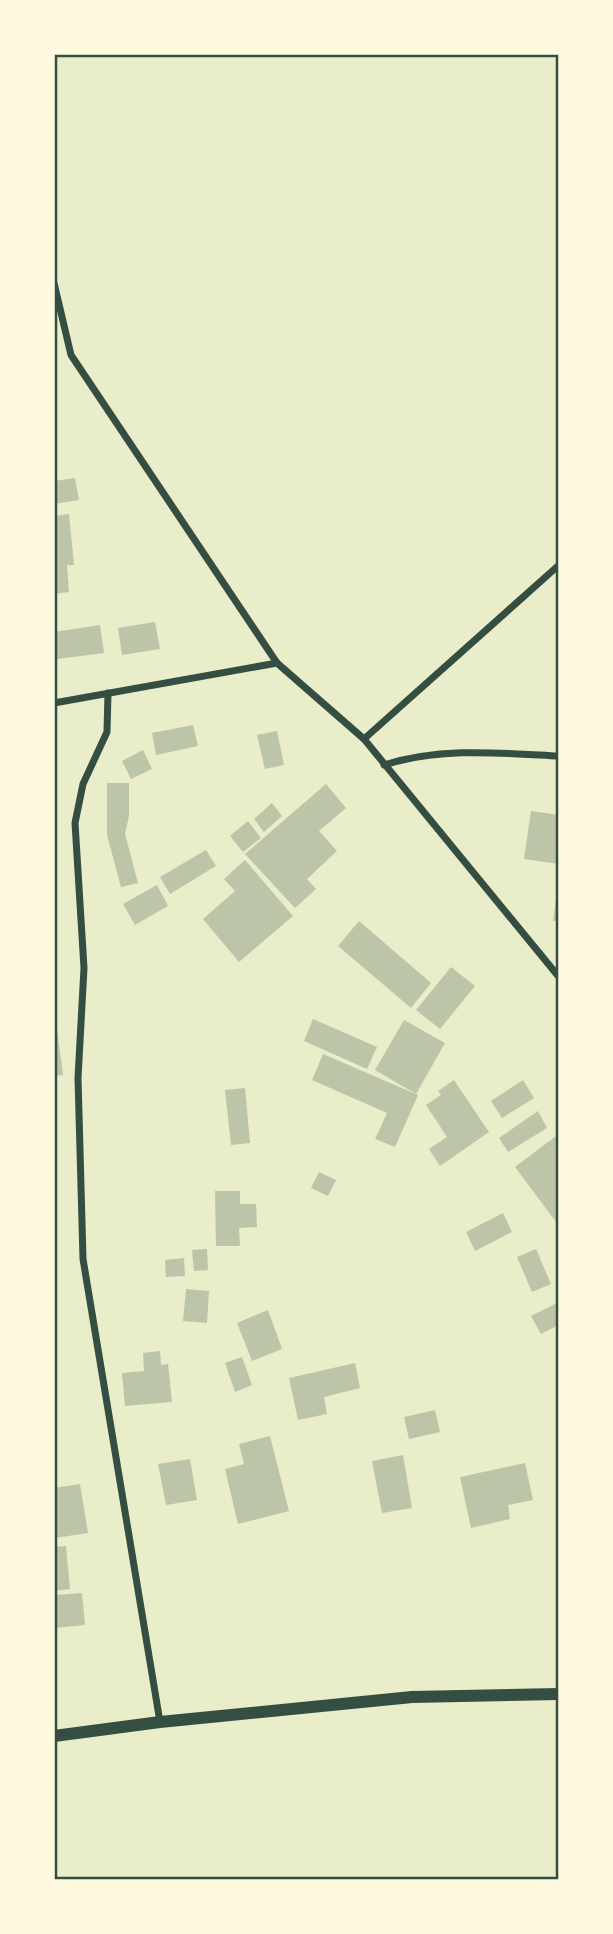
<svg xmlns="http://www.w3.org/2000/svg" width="613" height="1934" viewBox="0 0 613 1934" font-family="Cabin,sans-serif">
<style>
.building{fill:#bcc5a7}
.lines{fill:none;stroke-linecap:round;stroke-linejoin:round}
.minor{stroke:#344e41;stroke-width:7}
.tertiary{stroke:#344e41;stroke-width:12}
.neatline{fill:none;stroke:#344e41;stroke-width:2.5}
</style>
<rect width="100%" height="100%" fill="#e9edc9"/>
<!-- building -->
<g class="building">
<path d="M75,478L79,500L54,504V481Z"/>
<path d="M69,514L74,565H67L69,592L54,594V516Z"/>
<path d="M155,622L160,649L122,655L118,628Z"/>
<path d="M100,625L104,653L57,659L54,632Z"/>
<path d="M193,725L198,746L156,755L152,733Z"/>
<path d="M277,731L284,765L265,769L257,735Z"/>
<path d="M143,750L152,769L131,779L122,761Z"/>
<path d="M107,783H129V816L125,834L138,883L121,887L107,835Z"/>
<path d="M326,784L346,808L319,831L337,851L307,879L316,889L295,908L245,854Z"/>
<path d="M272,803L282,816L264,832L254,819Z"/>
<path d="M531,811L559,815V864L524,859Z"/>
<path d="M248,821L261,838L243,852L230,836Z"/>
<path d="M206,850L216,866L170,894L160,877Z"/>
<path d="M245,860L293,916L239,962L203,919L235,891L224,879Z"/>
<path d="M157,885L168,906L135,925L123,904Z"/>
<path d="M557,891H559V921H553Z"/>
<path d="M359,921L431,983L411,1008L338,946Z"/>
<path d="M451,967L475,986L440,1029L416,1010Z"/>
<path d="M54,1006L63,1075L54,1076Z"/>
<path d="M313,1019L377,1047L367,1069L304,1041Z"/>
<path d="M404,1020L445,1043L416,1094L375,1070Z"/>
<path d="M323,1054L418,1095L395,1147L375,1139L387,1113L312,1080Z"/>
<path d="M454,1080L489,1132L440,1166L429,1149L447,1137L426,1105L441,1095L438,1091Z"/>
<path d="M523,1080L534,1098L502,1118L491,1101Z"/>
<path d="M245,1088L250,1143L231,1145L225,1090Z"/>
<path d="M538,1111L547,1128L508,1152L499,1138Z"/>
<path d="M556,1136L559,1140V1226L515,1167Z"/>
<path d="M319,1172L336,1180L328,1196L311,1188Z"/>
<path d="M215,1191H240V1204H256L257,1227L239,1228L240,1246H216Z"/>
<path d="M503,1213L512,1232L475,1251L466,1232Z"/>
<path d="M207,1249L208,1270L194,1271L192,1250Z"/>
<path d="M536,1249L551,1284L532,1292L517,1257Z"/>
<path d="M184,1258L185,1276L166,1277L165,1260Z"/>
<path d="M186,1289L209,1291L207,1323L183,1321Z"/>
<path d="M559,1302V1325L541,1334L531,1316Z"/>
<path d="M268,1310L282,1349L252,1361L237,1323Z"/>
<path d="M160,1351L161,1365L168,1364L172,1402L125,1406L122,1373L144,1371L143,1353Z"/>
<path d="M242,1357L252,1385L235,1392L225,1363Z"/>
<path d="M355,1363L360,1388L324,1397L327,1414L298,1420L289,1378Z"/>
<path d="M435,1410L440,1432L409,1439L404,1417Z"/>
<path d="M270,1436L289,1511L238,1524L225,1469L244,1464L239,1444Z"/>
<path d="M403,1455L412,1508L382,1513L372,1461Z"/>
<path d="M190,1459L197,1500L166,1505L158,1464Z"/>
<path d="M525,1463L533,1500L508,1505L510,1519L471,1528L460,1477Z"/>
<path d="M80,1484L88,1533L55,1538L54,1488Z"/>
<path d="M66,1546L70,1589L54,1591V1547Z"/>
<path d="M82,1593L85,1625L54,1628V1595Z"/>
</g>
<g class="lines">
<!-- minor -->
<g class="minor">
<path d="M54,283L71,355L277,663L364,739L559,977"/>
<path d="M108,693L107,732L83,784L75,823L84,968L78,1078L83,1259L160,1722"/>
<path d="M54,703L277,663"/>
<path d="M364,739L559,565"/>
<path d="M384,765C441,747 500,753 559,756"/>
</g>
<!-- tertiary -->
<path class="tertiary" d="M54,1736L160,1722L412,1697L559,1694"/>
</g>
<!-- border -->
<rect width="613" height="1934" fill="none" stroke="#fefae0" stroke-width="112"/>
<rect x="56" y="56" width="501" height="1822" class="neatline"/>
</svg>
